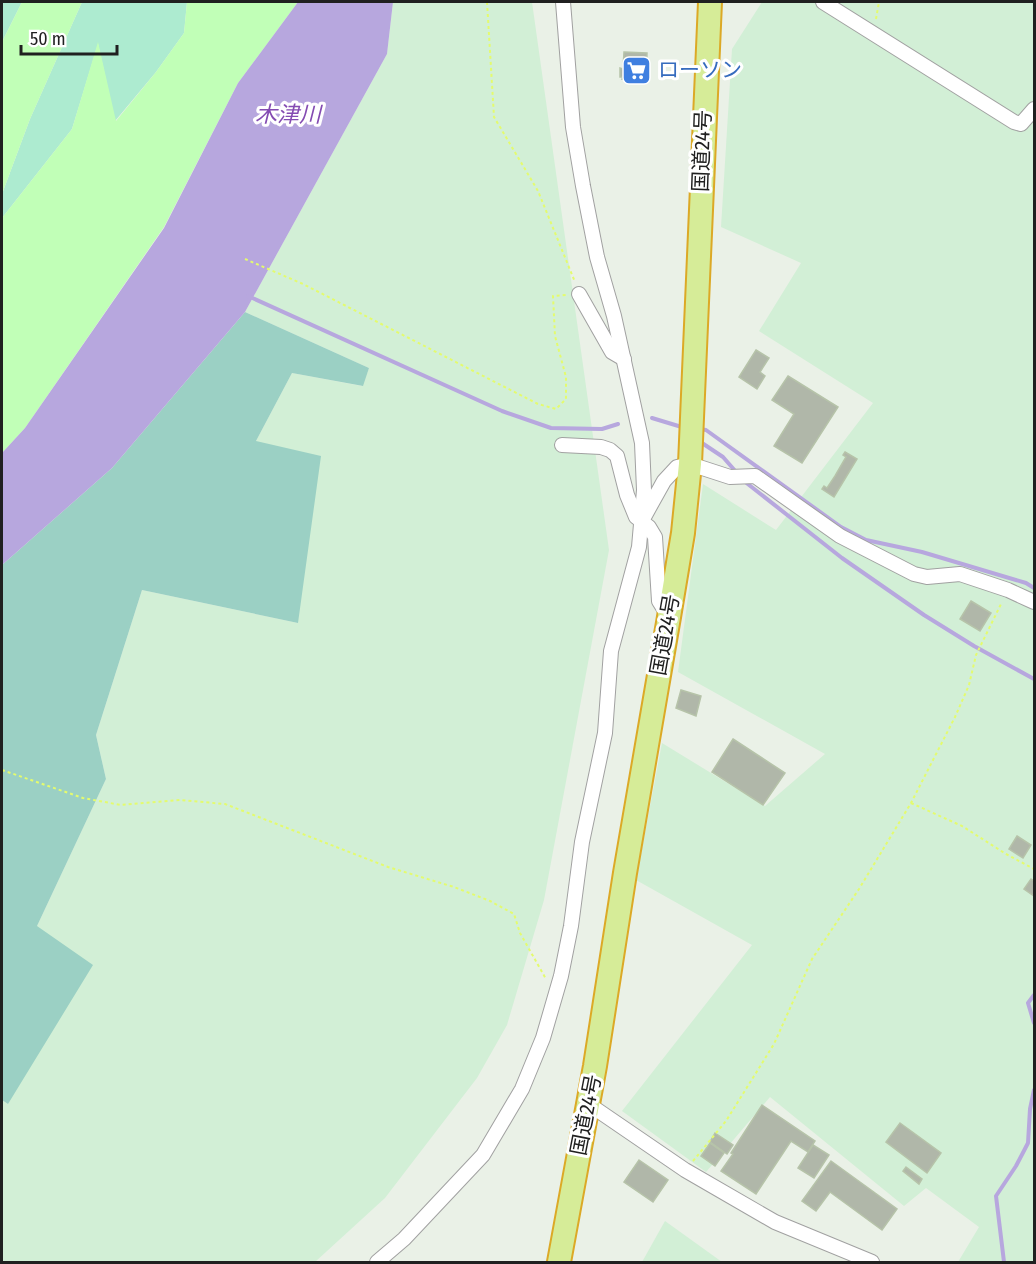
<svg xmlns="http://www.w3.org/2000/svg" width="1036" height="1264" viewBox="0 0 1036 1264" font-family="'Fira Sans Condensed','Noto Sans JP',sans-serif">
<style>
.farmland{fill:#d2efd6}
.grass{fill:#adebd0}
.forest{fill:#9bd0c4}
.sand{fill:#c1ffb7}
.water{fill:#b7a7de}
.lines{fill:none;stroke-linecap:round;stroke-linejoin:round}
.stream{stroke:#b7a7de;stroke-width:4}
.building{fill:#b0b7a9;stroke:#b6c3a9;stroke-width:1.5}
.minor-casing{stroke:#a1a1a1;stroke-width:16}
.trunk-casing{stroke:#dca926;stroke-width:26}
.path{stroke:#e4fb6e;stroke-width:2;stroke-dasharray:3 3;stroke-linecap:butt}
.minor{stroke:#fff;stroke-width:14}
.trunk{stroke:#d6ec98;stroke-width:22}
.labels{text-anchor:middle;stroke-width:6;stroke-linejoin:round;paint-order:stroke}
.shop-label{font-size:21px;fill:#366cbe;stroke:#fff;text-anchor:start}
.street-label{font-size:21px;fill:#202020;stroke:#fff}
.water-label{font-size:22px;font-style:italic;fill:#844bb2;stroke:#fff}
</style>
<rect width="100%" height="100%" fill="#eaf1e7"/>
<!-- farmland -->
<g class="farmland">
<path d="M393,2H532L609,550L544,900L507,1025L477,1078L385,1198L315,1262H2V1100L8,1104L37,926L106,779L96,735L142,590L298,623L256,441L292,373L362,386L369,368L245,312L387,54Z"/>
<path d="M762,2H1034V1262H958L979,1227L926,1188L904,1206L770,1097L706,1172L622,1111L752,945L636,880L662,743L765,806L825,754L678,672L703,484L776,530L873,403L759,331L801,263L721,227L732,49Z"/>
<path d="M665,1221L722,1262H642Z"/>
</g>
<!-- grass -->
<g class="grass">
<path d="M2,2H22L2,42Z"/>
<path d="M82,2H187L184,33L156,72L115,121L98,44L72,129L2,218V194L30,119Z"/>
</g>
<!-- forest -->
<path class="forest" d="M245,312L369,368L363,386L292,373L256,441L321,456L298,623L142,590L96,735L106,779L37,926L93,965L8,1104L2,1100V565L112,468Z"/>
<!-- sand -->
<g class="sand">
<path d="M22,2H82L30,119L2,194V42Z"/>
<path d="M187,2H298L238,83L164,227L25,428L2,453V218L72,129L98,42L116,121L156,72L184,33Z"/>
</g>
<!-- water -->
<path class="water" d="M298,2H393L387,54L245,312L112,468L2,565V453L25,428L164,228L238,83Z"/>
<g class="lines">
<!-- stream -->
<g class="stream">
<path d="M248,296L502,411L551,428L602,429L618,424"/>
<path d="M652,418L685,428"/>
<path d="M699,429L706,430L841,527L866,540L922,552L1026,583L1034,588"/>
<path d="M699,441L723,457L737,473"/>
<path d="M744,481L842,558L924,615L974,646L1034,679"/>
<path d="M1034,995L1028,1003L1034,1023"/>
<path d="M1004,1262L996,1196L1016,1166L1028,1143L1030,1109L1034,1090"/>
</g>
</g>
<!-- building -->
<g class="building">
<path d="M624,52L647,53L646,80L622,79L623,77H620V68L623,69Z"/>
<path d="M756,350L769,358L760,372L765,376L757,389L739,377Z"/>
<path d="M788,376L838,407L802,463L774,446L794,414L772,400Z"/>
<path d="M845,452L857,459L834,497L822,489L824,486L827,488L835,476L846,457L843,455Z"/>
<path d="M971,601L991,613L980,631L960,619Z"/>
<path d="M681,690L701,696L696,716L676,708Z"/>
<path d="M733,739L785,773L763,805L712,772Z"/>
<path d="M1017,836L1031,845L1023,858L1009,849Z"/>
<path d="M1031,879L1034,881V896L1024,889Z"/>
<path d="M762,1105L815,1141L808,1152L791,1141L756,1194L721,1171L733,1154L731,1153Z"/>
<path d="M900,1123L941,1153L927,1173L886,1142Z"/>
<path d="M715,1133L733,1145L727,1154L710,1142Z"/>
<path d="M710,1143L724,1153L715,1166L701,1156Z"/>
<path d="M813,1145L829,1155L814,1178L798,1168Z"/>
<path d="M639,1160L668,1180L653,1202L624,1182Z"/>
<path d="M831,1161L897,1209L882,1230L830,1192L816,1211L802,1201Z"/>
<path d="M906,1167L922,1179L919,1184L903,1171Z"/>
</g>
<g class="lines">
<defs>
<g id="minor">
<path d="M823,2L1014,122L1021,124L1034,109"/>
<path d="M579,294L612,352L624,359"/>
<path d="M562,445L601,447L610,450L617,456L627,495L636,517L649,527L655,537L659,601L669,617"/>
<path d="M644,517L664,481L677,467L690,464L730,477L755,476L840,536L914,574L927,577L960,574L1008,590L1034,602"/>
<path d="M587,1103L685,1170L775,1222L872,1262"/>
<path d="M377,1262L404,1239L483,1155L522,1089L543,1038L561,976L571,926L582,842L605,733L611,651L639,547L644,490L642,443L614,316L597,257L583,186L573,127L563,2"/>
</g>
<path id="trunk" d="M559,1262L595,1066L625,873L669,617L683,533L690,464L710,2"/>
</defs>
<!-- minor casing -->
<use href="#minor" class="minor-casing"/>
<!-- trunk casing -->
<use href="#trunk" class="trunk-casing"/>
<!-- path -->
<g class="path">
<path d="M487,2L494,117L538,191L575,282"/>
<path d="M876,19L879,2"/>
<path d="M245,259L303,284L538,404L556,409L566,399V377L555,336L553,296L566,295"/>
<path d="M2,770L83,798L121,805L180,800L225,804L388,867L454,887L490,901L514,914L520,933L546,979"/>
<path d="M911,803L962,826L1006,854L1034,869"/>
<path d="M693,1161L726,1121L774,1044L812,959L859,889L911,803L955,717L969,685L976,655L1002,602"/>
</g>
<!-- minor -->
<use href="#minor" class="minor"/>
<!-- trunk -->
<use href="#trunk" class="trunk"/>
</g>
<!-- icons -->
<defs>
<symbol id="supermarket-square" viewBox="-11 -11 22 22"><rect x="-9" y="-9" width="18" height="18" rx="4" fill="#3f7fe0" stroke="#fff"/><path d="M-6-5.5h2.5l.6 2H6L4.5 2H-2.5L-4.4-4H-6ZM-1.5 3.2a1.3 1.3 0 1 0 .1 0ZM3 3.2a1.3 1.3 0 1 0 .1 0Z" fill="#fff"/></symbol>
</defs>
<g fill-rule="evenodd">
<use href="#supermarket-square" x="620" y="54" width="33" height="33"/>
</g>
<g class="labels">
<!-- shop labels -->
<g class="shop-label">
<text x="658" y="77">ローソン</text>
</g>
<!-- street labels -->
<g class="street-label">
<text transform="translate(702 151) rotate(-88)" y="7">国道24号</text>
<text transform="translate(665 635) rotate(-80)" y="7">国道24号</text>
<text transform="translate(586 1115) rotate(-79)" y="7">国道24号</text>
</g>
<!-- water labels -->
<g class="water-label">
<text x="288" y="122">木津川</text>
</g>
</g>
<!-- border -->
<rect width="1036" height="1264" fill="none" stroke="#202020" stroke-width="6"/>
<!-- scale -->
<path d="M21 45v9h96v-9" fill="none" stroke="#202020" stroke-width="3"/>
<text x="30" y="45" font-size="18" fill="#202020" stroke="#ffffff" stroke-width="4.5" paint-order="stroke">50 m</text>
</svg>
